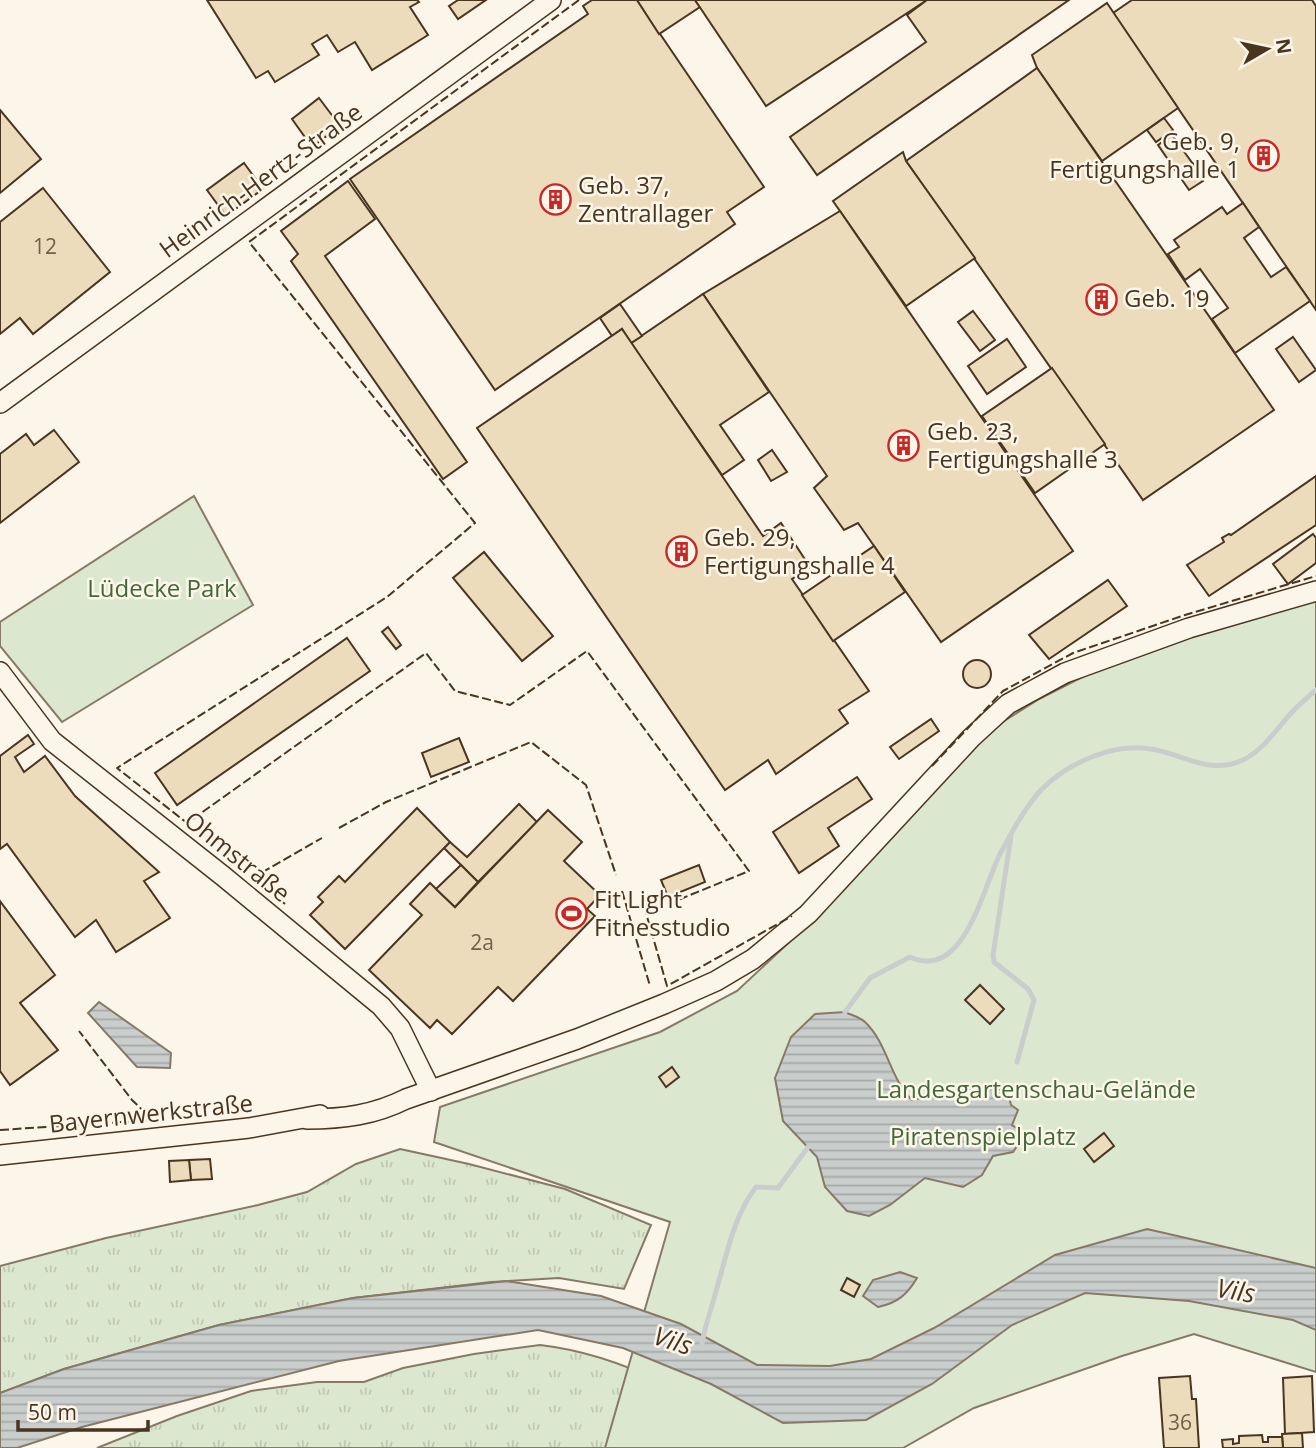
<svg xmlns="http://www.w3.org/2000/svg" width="1316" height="1448" viewBox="0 0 1316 1448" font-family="'Open Sans',sans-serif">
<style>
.grass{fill:url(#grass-tufts);stroke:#887966;stroke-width:2}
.park{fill:#dce7d0;stroke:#887966;stroke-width:2}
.water{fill:url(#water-rules);stroke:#887966;stroke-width:2}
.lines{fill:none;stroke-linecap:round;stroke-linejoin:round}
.stream{stroke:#c9cecd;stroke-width:5}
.building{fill:#ecdcbc;stroke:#4a3520;stroke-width:2}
.minor-casing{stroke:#4a3520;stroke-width:22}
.minor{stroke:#fbf6e9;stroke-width:19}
.fence{stroke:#4a3520;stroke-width:2;stroke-dasharray:9 3.5;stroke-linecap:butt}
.labels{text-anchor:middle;stroke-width:5;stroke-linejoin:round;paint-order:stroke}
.number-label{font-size:21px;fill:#725f47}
.poi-label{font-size:24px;fill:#4a3520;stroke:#fbf6e9;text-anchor:start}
.street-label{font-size:24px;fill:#4a3520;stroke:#fbf6e9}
.park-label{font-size:24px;fill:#436837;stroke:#fbf6e9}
.water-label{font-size:26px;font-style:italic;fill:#4a3520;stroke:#fbf6e9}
</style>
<defs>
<pattern id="grass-tufts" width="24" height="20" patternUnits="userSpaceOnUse" patternTransform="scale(1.75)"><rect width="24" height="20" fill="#dce7d0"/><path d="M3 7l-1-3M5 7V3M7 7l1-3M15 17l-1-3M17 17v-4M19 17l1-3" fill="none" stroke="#bec7b2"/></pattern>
<pattern id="water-rules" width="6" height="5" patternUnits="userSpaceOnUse" patternTransform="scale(1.75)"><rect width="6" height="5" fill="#c9cecd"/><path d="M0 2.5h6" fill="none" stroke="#a5a8a6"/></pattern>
</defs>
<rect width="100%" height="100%" fill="#fbf6e9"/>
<!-- grass -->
<g class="grass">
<path d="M400,1149L469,1164L565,1189L651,1225L624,1289L559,1278L491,1282L353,1298L219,1325L64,1369L0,1393V1266L106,1238L258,1205L307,1192L356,1164Z"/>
<path d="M540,1345C583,1350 622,1363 661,1382L686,1448H97L177,1416L251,1391L317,1382H364L403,1368L474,1354Z"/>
</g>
<!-- park -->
<g class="park">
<path d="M194,496L253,605L62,722L0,646V622Z"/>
<path d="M1316,599V1372L1194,1334L1122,1356L974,1408L903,1448H605L670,1222L434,1142L440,1107L660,1032L737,991L814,919L977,738L1039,699L1106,665L1186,633Z"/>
</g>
<!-- water -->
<g class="water">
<path d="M99,1002L171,1053L170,1068L137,1067L88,1013Z"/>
<path d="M845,1012C851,1015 860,1017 865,1022C888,1044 890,1079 912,1100C943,1092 975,1083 1007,1090L1011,1105L1018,1110L1012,1125L1021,1131L1022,1139L1013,1152L993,1156L982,1175L963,1187L925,1178L890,1205L869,1216L847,1211L825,1187L817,1157L783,1121L775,1078L791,1037L815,1014Z"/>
<path d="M1147,1229L1316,1268V1330L1293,1320L1189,1301L1085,1293L1012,1325L932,1384L866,1420L783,1423L711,1384L623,1348L538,1330L339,1361L82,1427L17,1448H0V1393L64,1369L219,1325L353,1298L507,1281L601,1296L681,1324L757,1365L830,1366L871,1359L934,1328L1055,1255Z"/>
<path d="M900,1272L917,1278C907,1295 897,1303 878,1307L863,1296L873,1280Z"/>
</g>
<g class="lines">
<!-- stream -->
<g class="stream">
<path d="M1011,836L993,955L994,962L1028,989L1034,1000L1017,1062"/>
<path d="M845,1012L870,978L910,957C964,982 983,887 1000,854C1011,833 1024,809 1040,791C1068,762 1116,741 1156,750C1187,756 1210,775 1243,760C1265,749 1277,728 1293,711C1300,704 1308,697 1316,690"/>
<path d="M702,1343C706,1322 713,1304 718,1284C728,1250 734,1216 756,1187L778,1188L808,1147"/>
</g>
</g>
<!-- building -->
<g class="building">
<path d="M207,0H417L419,2L410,7L428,35L372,70L355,42L338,52L327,35L312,44L319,55L275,82L268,71L256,78Z"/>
<path d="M458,0H486L458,19L449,6Z"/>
<path d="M592,0H637L764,187L727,212L735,224L495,390L350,179L588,14L583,6Z"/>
<path d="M637,0H695L700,7L659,34Z"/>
<path d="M695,0H927L766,106Z"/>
<path d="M927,0H1069L817,175L790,137L926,42L907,15Z"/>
<path d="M1132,0H1312L1316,6V310L1113,13Z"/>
<path d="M1107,3L1178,108L1102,161L1037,68L1032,55Z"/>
<path d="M1037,68L1274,410L1143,500L906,161Z"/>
<path d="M319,98L340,126L312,147L292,119Z"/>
<path d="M0,110L41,159L0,193Z"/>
<path d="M1164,118L1173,130L1156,142L1147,130Z"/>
<path d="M1172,135L1193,164L1178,174L1158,145Z"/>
<path d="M903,152L906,161L975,258L906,306L833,201Z"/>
<path d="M244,163L263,189L226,216L207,190Z"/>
<path d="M1193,164L1203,181L1189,190L1178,174Z"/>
<path d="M348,181L375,219L325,256L467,462L443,479L291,261L298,254L281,231Z"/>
<path d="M43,188L110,272L33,334L20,318L0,334V222Z"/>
<path d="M1243,203L1259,227L1244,238L1271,277L1286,267L1310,301L1235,353L1212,319L1228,308L1200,269L1185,280L1168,254L1179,247L1174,240L1222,207L1227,214Z"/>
<path d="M840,211L1073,551L941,642L858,523L844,530L814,488L827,476L703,294Z"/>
<path d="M703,294L769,392L720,425L744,460L722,475L631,343Z"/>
<path d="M620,304L642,336L631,343L622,329L612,336L600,318Z"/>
<path d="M973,311L995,340L980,351L958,322Z"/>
<path d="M622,329L763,536L781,523L810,567L792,579L869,691L839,710L848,723L776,774L768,760L725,790L477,428Z"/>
<path d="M1293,337L1316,370L1299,382L1276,349Z"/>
<path d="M1007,339L1026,367L987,394L968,366Z"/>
<path d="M1052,368L1105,444L1035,493L982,416Z"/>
<path d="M54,430L79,462L0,523V454L26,434L34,445Z"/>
<path d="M772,450L787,472L771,481L758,460Z"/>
<path d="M1316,476V525L1209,596L1187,565L1224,542L1222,538L1229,534L1231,535Z"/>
<path d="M1313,534L1316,538V563L1288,584L1273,564Z"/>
<path d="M874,546L905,592L833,641L802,595Z"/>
<path d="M484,552L553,636L522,661L453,578Z"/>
<path d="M1108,580L1127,606L1049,659L1029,635Z"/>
<path d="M388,627L401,645L396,649L382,632Z"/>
<path d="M347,638L370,671L177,805L155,773Z"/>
<circle cx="977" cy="674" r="14"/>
<path d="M931,719L939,731L899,759L890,747Z"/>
<path d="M28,735L34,744L15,757L24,772L45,756L75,796L159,872L144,881L170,918L116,952L96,920L75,937L7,844L0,849V756Z"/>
<path d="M459,738L469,762L431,777L422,753Z"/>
<path d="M857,777L872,799L828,828L839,846L799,873L773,832Z"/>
<path d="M519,804L537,822L478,882L444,848L450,842L467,857Z"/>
<path d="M417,808L450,842L345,949L310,915L323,902L318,897L339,876L345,882Z"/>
<path d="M548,810L582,842L564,861L600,895L587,909L595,916L513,1001L498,987L452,1034L437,1020L430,1028L369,970L422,915L410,904L430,883L455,907Z"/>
<path d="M461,865L478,882L455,907L436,889Z"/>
<path d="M699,865L705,882L668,897L661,880Z"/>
<path d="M0,901L55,975L20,1003L58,1050L10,1085L0,1071Z"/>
<path d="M980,985L1004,1009L990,1024L965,1000Z"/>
<path d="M672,1067L679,1077L666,1087L659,1077Z"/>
<path d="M1104,1133L1114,1146L1094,1162L1084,1149Z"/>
<path d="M210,1159L212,1179L191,1180L189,1160Z"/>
<path d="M189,1160L191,1180L170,1182L169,1161Z"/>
<path d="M847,1278L860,1285L854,1297L841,1290Z"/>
<path d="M1190,1376L1192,1399H1196L1199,1448H1164L1159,1378Z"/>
<path d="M1312,1376L1314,1432L1285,1434L1283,1378Z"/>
<path d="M1302,1433L1303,1448H1283L1282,1434Z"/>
<path d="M1262,1435L1263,1442H1268V1437H1282L1283,1448H1223L1222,1440L1233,1439V1444L1239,1443V1436Z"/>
</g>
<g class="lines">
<defs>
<g id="minor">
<path d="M0,403L551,0"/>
<path d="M0,672L52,741L223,876L381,1006L400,1028L431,1091"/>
<path d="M307,1119C343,1119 374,1115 406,1099L577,1039L664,1004L716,981L753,959L808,914L971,738L1008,704L1065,673L1189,628L1316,591"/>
<path d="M0,1155L249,1128L320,1115"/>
</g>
</defs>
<!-- minor casing -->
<use href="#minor" class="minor-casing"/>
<!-- minor -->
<use href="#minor" class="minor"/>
<!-- fence -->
<g class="fence">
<path d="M579,0L249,242L475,523L387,597L117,768L187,823L426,653L455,691L510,705L587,651L749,871L646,913L667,986L792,916"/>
<path d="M932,766L1003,691L1073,653L1185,615L1316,576"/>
<path d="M339,828L386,802L531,742L586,785L616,875"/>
<path d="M622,891L650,986"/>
<path d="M285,904L254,877L322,838"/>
<path d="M0,1130L153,1120L132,1100L79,1031"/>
</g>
</g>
<!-- icons -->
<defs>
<symbol id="building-ring" viewBox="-11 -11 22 22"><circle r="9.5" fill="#fbf6e9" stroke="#c62828" stroke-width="1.5"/><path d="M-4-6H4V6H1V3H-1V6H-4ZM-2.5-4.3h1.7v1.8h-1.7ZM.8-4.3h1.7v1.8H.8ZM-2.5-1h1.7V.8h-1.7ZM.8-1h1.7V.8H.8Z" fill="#c62828"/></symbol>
<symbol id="stadium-ring" viewBox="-11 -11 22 22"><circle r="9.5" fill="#fbf6e9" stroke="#c62828" stroke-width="1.5"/><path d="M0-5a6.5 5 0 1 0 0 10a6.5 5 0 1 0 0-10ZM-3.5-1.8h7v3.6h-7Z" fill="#c62828"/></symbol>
</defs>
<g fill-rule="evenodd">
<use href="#building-ring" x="1246" y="138" width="35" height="35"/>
<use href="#building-ring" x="538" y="182" width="35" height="35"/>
<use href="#building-ring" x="1084" y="282" width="35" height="35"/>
<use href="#building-ring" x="886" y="428" width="35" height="35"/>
<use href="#building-ring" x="664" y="534" width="35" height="35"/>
<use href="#stadium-ring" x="554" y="896" width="35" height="35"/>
</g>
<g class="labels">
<!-- number labels -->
<g class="number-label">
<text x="45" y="254">12</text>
<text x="482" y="950">2a</text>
<text x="1180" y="1430">36</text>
</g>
<!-- poi labels -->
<g class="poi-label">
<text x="1240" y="150" text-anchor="end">Geb. 9,<tspan x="1240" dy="28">Fertigungshalle 1</tspan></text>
<text x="578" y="194">Geb. 37,<tspan x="578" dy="28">Zentrallager</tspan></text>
<text x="1124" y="307">Geb. 19</text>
<text x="927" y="440">Geb. 23,<tspan x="927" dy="28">Fertigungshalle 3</tspan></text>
<text x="704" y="546">Geb. 29,<tspan x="704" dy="28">Fertigungshalle 4</tspan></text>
<text x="594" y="908">Fit Light<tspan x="594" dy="28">Fitnesstudio</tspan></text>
</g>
<!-- street labels -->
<g class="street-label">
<text transform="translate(261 181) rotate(-36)" y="8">Heinrich-Hertz-Straße</text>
<text transform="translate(237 857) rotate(39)" y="8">Ohmstraße</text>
<text transform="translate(151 1114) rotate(-6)" y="8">Bayernwerkstraße</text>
</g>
<!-- park labels -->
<g class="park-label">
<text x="162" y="597">Lüdecke Park</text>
<text x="1036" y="1098">Landesgartenschau-Gelände</text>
<text x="983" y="1145">Piratenspielplatz</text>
</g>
<!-- water labels -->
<g class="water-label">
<text transform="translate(1236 1291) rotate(9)" y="9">Vils</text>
<text transform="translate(673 1341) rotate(18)" y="9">Vils</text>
</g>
</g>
<!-- north arrow -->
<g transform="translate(1267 49) rotate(81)" stroke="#fbf6e9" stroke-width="5" paint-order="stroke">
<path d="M0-5L12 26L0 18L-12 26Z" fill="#4a3520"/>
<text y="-10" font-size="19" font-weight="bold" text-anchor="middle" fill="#4a3520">N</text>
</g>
<!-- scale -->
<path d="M18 1420v10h130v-10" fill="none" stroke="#4a3520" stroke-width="3.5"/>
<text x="28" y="1420" font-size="21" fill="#4a3520" stroke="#fbf6e9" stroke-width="5" paint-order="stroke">50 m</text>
</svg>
